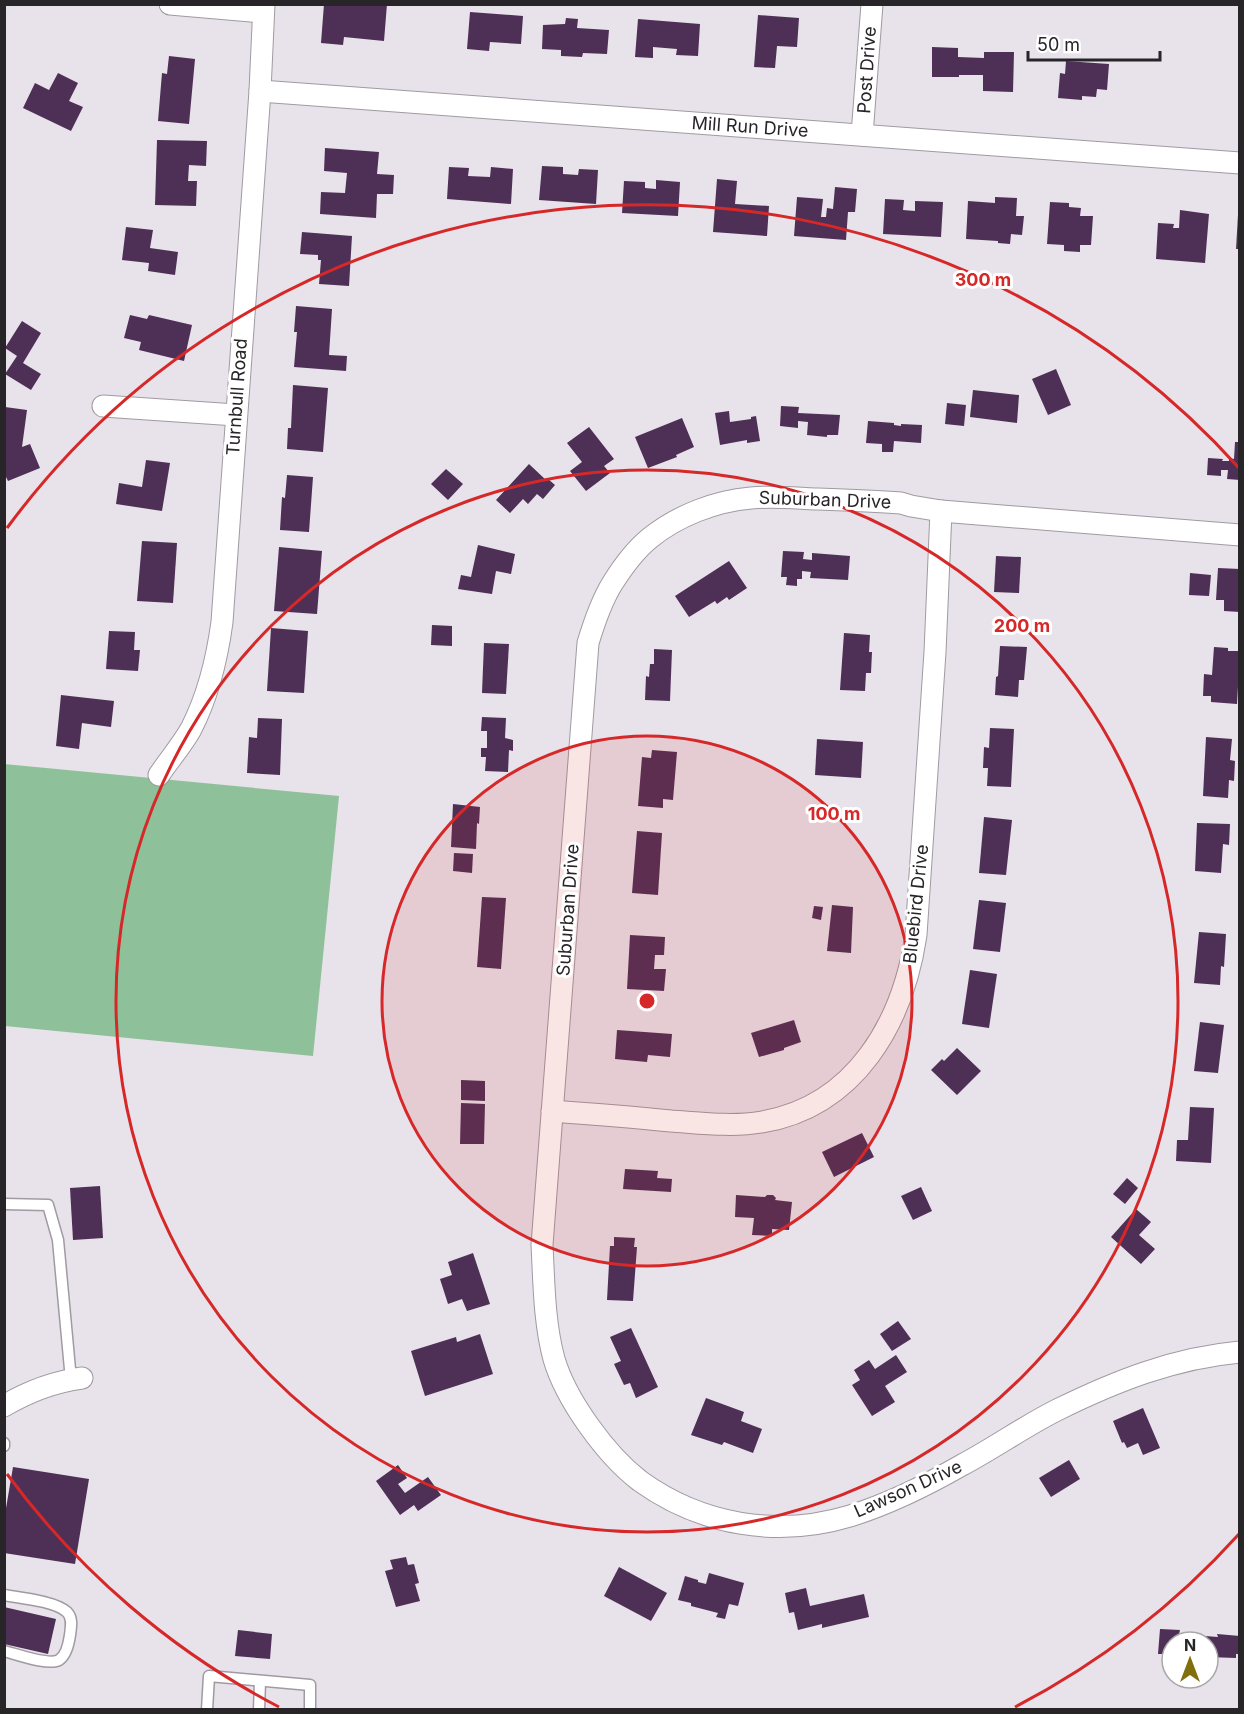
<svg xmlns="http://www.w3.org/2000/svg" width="1244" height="1714" viewBox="0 0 1244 1714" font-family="Inter,sans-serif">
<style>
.forest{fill:#8ec099}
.building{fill:#4e2f56}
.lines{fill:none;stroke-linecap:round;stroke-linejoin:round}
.lane-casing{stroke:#a09aa1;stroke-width:13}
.street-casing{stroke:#a09aa1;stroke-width:23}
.lane{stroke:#fff;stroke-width:10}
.street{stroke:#fff;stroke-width:21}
.ring{fill:none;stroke:#d62828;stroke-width:3}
.labels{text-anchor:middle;stroke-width:6;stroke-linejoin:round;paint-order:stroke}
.street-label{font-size:18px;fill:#282528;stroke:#fff}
.centre{fill:#d62828;stroke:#fff;stroke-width:3}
.ring-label{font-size:18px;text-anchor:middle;font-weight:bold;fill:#d62828;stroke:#fff;stroke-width:6;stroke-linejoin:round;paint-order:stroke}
</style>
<rect width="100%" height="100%" fill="#e8e2ea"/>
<!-- forest -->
<path class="forest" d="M4,764L339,796L313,1056L5,1026Z"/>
<!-- building -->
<g class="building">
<path d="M324,4H387L384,41L344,37L343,45L321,43Z"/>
<path d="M470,12L523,16L521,44L490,42L489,51L467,49Z"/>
<path d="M758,15L799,18L797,47L777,46L775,68L754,67Z"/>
<path d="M566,18L578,19L577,28L609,30L607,54L583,53L582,57L561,56V50L542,49L543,25L565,24Z"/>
<path d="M638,19L700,24L698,56L676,55L677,49L653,47V58L635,57Z"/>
<path d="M932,47L958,48V57L984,58V52H1014L1013,92L983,91V75H959V77H932Z"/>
<path d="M169,56L195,59L189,124L158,121L162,73L167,74Z"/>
<path d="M1066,61L1109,64L1107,90L1097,89L1096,97L1082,96V100L1058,98L1060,73L1065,74Z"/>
<path d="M58,73L78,83L69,101L83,107L71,131L23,108L35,83L49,90Z"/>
<path d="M157,140L207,141L206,166L189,165L188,181H197L196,206L155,205Z"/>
<path d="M325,148L379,152L377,174L394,175L393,194H377L376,218L320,214L321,192L345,193L347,173L324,171Z"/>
<path d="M542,166L563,167V174L578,175L579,169L598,170L596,204L539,200Z"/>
<path d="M449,167L469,168L468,176L490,177L491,167L513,169L511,204L447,199Z"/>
<path d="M717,179L737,181L735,204L769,206L767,236L713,232Z"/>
<path d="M656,180L680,182L678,216L622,213L624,181L645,182V188L656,189Z"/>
<path d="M835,187L857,189L855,212H848L846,240L794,236L797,197L823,199L821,217H826L827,208L833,209Z"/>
<path d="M995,197L1017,198L1016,216H1024L1022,235L1011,234L1010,244L998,243V241L966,239L968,201L995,203Z"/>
<path d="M885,199L904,200L903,210L915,211V201L943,202L941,237L883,234Z"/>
<path d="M1050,202L1069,203V207L1081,208L1080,216H1093L1091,245H1080V252L1064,251V245L1047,244Z"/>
<path d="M1180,210L1209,214L1205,263L1156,259L1158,223L1174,224L1173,228H1179Z"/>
<path d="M1238,215H1240V249H1236Z"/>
<path d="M126,227L153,230L150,248L178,252L175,275L148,271L149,263L122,260Z"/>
<path d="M302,232L352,236L349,286L319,284L321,260H318V255L300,254Z"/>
<path d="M296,306L332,309L329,355L347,356L346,371L294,367L297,332H294Z"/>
<path d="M130,315L147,319L149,315L192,325L184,361L139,350L141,342L124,338Z"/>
<path d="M22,321L41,333L23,363L41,374L31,390L5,374L17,356L5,348Z"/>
<path d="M1056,369L1071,405L1048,415L1032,379Z"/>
<path d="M293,385L328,388L323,452L287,449L288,428H291Z"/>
<path d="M973,390L1019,395L1017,423L970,417Z"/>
<path d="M947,403L966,405L964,426L945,424Z"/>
<path d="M781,406L799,407L798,413L840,415L838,435H827V437L807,435L808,422L798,421V428L780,426Z"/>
<path d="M5,407L27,410L22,447L30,444L40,468L8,481L4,473Z"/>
<path d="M729,411L730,422L751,419V417L756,416L760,441L747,443V440L720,445L715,413Z"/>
<path d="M682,418L694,447L676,455L677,457L648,468L635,437Z"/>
<path d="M868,421L894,423V425L901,426V424L922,425L921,443L894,441L893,452H882V444L866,443Z"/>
<path d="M589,427L614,459L604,466L610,473L586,491L570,471L582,462L567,443Z"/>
<path d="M1235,442H1240V480L1227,479L1228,470H1221V476L1207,475L1208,458L1223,459L1222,461H1229V458L1234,459Z"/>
<path d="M146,460L170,463L162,511L116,504L119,483L142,487Z"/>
<path d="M529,464L547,481L548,479L555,485L543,499L537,494L528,504L523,499L510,513L496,500Z"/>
<path d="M446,469L463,484L448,500L431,484Z"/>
<path d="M287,475L313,477L309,532L280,530L282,497L285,498Z"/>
<path d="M142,541L177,543L173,603L137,601Z"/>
<path d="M478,545L515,554L511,574L496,571L492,594L458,589L461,575L471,577Z"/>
<path d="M279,547L322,551L317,614L274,611Z"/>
<path d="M783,551L804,552L803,559L812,560V553L850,556L848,580L810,578L811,572L802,571V579H797V586L786,585L787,577H781Z"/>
<path d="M996,556L1021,557L1019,593L994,592Z"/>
<path d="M729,561L747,588L729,600L727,597L717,604L715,601L689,617L675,596Z"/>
<path d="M1218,568L1240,569V612L1224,611V600H1216Z"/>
<path d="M1190,573L1211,575L1209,596L1189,595Z"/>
<path d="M432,625L452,626V646L431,645Z"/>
<path d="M271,628L308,631L304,693L267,691Z"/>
<path d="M109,631L135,632L134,650H140L138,671L106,669Z"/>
<path d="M844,633L870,635L869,652H872L871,673H866L865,691L840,690Z"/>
<path d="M484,643L509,644L506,694L482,693Z"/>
<path d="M1000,646L1027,647L1024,680H1019L1018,697L995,695L996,677L998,676Z"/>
<path d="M1214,647L1228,648V651H1240L1237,704L1211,702V696H1203L1204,674L1212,675Z"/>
<path d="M654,649L672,650L670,701L645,700L646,676L649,677L650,664H654Z"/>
<path d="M61,695L114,701L111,727L82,723L79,749L56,746Z"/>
<path d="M482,717L506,718L505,738L513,740V751L509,750L508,772L485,771L486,757H481V748H487V731H481Z"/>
<path d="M258,718L282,719L280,775L247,773L249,737L257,738Z"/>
<path d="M990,728L1014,729L1011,787L987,786L988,768H983L984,747L989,748Z"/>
<path d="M1206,737L1232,739L1230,760L1235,761L1234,781L1229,780L1228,798L1203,796Z"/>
<path d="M817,739L863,742L861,778L815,775Z"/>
<path d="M652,750L677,752L673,800L663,799V808L638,806L642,757L651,758Z"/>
<path d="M453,804L480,807L479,824L477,823L476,849L451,847Z"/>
<path d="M984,817L1012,820L1006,875L979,873Z"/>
<path d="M1197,823L1230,824L1229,845L1223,844L1221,873L1195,871Z"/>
<path d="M637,831L662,833L658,895L632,893Z"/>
<path d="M454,853L473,854L472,873L453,871Z"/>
<path d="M482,897L506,898L501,969L477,967Z"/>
<path d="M979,900L1006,903L1000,952L973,949Z"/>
<path d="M832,905L853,907L851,953L827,951Z"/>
<path d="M814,906L823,907L821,920L812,918Z"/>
<path d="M1199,932L1226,934L1224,967L1221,966L1220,985L1194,983Z"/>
<path d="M630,935L665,937L664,955H655L654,969H666L664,991L627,989Z"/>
<path d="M970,970L997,974L989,1028L962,1024Z"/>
<path d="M794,1020L801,1042L784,1048V1050L759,1057L751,1033Z"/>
<path d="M1200,1022L1224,1025L1218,1073L1194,1071Z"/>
<path d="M617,1030L672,1034L670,1057L648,1055L647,1062L615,1059Z"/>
<path d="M957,1048L981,1071L957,1095L931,1070L942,1059L944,1061Z"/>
<path d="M461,1080L485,1081V1101L461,1100Z"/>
<path d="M461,1103L485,1104L484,1144H460Z"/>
<path d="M1190,1107L1214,1108L1211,1163L1176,1161L1177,1140H1188Z"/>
<path d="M862,1133L874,1157L834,1177L822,1152Z"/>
<path d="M625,1169L658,1171L657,1178L672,1179L671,1192L623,1189Z"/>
<path d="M1127,1178L1138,1188L1125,1204L1113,1194Z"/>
<path d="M100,1186L103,1238L73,1240L70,1188Z"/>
<path d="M921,1187L932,1211L913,1220L901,1196Z"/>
<path d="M736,1195L765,1197L767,1195H773L776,1198L775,1200L792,1202L789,1230L772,1229V1236L752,1235L754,1218L735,1217Z"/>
<path d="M1136,1209L1151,1222L1139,1235L1155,1249L1141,1264L1111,1237Z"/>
<path d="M614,1237L635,1238L634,1247H637L633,1301L607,1300L610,1246H614Z"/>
<path d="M473,1253L490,1304L467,1311L462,1299L448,1304L440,1279L452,1275L448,1262Z"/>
<path d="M898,1321L911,1339L892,1351L880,1334Z"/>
<path d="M631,1328L658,1387L636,1398L630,1383L624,1385L614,1364L621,1361L610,1337Z"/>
<path d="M480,1334L493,1374L425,1396L411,1351L456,1337L457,1342Z"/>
<path d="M896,1355L907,1372L885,1386L895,1402L872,1416L852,1385L860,1380L854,1370L869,1360L875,1369Z"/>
<path d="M706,1398L744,1412L741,1421L762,1429L753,1453L724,1442L722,1445L691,1435Z"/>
<path d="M1143,1408L1160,1448L1143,1455L1138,1443L1127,1448L1124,1442L1122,1443L1113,1421Z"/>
<path d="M1069,1460L1080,1479L1051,1497L1039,1478Z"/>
<path d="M398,1465L407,1478L398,1484L405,1493L428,1477L441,1495L418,1511L414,1505L400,1515L376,1481Z"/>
<path d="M13,1467L89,1479L75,1564L4,1553V1520Z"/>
<path d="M406,1557L408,1565L414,1564L419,1583L415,1584L420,1601L396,1607L385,1571L393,1569L390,1560Z"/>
<path d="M619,1567L667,1593L651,1621L604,1596Z"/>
<path d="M709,1573L744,1583L738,1606L729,1604L725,1619L716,1617L718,1613L691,1606V1603L678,1600L685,1576L698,1580V1582L706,1584Z"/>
<path d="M806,1588L810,1606L864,1594L869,1617L822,1628V1624L798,1630L794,1612L789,1613L785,1593Z"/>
<path d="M4,1607L56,1619L48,1654L4,1644Z"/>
<path d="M1160,1629L1180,1630L1179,1634L1218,1637L1217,1634L1240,1636V1654H1236V1658L1208,1657V1642H1172V1654H1158Z"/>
<path d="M238,1630L272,1634L270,1659L235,1656Z"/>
</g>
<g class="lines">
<defs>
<g id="lane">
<path d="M4,1204L48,1205L58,1240L71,1380"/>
<path d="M4,1443V1446"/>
<path d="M4,1595C21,1598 55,1601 67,1612C73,1618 71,1627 70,1635C69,1642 67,1655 59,1660C49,1666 16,1654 4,1651"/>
<path d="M207,1710L209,1676L310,1685V1710"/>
<path d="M259,1710L260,1681"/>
</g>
<g id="street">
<path d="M170,4L263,12"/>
<path d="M260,91L1240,163"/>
<path d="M862,135L872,4"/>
<path d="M103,406L236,415"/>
<path d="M1240,535L941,511L911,506L901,503C872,501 843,500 815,499C793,498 772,496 751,498C715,501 677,516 650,538C635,550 622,568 612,584C601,602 594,623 588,643L542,1245C544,1282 544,1322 554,1359C566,1400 606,1455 640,1481C701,1525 777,1538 850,1516C889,1504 927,1485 962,1465C994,1448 1025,1426 1057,1410C1116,1381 1174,1358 1240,1352"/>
<path d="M159,775C169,760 182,745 191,729C208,696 217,659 222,622L260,91L264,4"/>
<path d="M552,1111C592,1114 631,1117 671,1121C701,1123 732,1127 762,1122C856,1106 903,1022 916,935L935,652L941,511"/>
<path d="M4,1406C29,1391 53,1382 82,1378"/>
</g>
</defs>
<!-- lane casing -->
<use href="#lane" class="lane-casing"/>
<!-- street casing -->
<use href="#street" class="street-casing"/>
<!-- lane -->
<use href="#lane" class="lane"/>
<!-- street -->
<use href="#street" class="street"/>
</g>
<!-- distance rings -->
<circle cx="647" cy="1001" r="265" fill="#d62828" fill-opacity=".12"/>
<g class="ring">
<circle cx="647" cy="1001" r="265"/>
<circle cx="647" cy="1001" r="531"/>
<path d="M1239 1534A796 796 0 0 1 1015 1707M279 1707A796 796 0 0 1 7 1474M7 528A796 796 0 0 1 1239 468"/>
</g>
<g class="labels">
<!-- street labels -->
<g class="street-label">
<text transform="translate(867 70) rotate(-86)" y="6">Post Drive</text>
<text transform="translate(750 127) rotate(4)" y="6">Mill Run Drive</text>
<text transform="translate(237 397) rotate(-86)" y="6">Turnbull Road</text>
<text transform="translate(825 500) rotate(2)" y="6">Suburban Drive</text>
<text transform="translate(916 904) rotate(-84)" y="6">Bluebird Drive</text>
<text transform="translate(568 910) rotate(-86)" y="6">Suburban Drive</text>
<text transform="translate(908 1489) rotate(-24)" y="6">Lawson Drive</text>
</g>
</g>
<circle cx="647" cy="1001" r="9" class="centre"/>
<g class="ring-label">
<text x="983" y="286">300 m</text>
<text x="1022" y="632">200 m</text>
<text x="834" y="820">100 m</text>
</g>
<!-- border -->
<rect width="1244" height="1714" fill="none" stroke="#282528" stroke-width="12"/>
<!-- north arrow -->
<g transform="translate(1190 1660)"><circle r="28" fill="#ffffff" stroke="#a9a8a9" stroke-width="1.5"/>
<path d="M0-4.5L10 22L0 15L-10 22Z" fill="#816e0c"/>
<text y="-9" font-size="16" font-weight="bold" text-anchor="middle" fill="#282528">N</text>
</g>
<!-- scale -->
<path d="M1028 51v9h132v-9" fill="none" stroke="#282528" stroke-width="3"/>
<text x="1037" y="51" font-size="18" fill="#282528" stroke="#ffffff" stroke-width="4.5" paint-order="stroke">50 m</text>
</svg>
